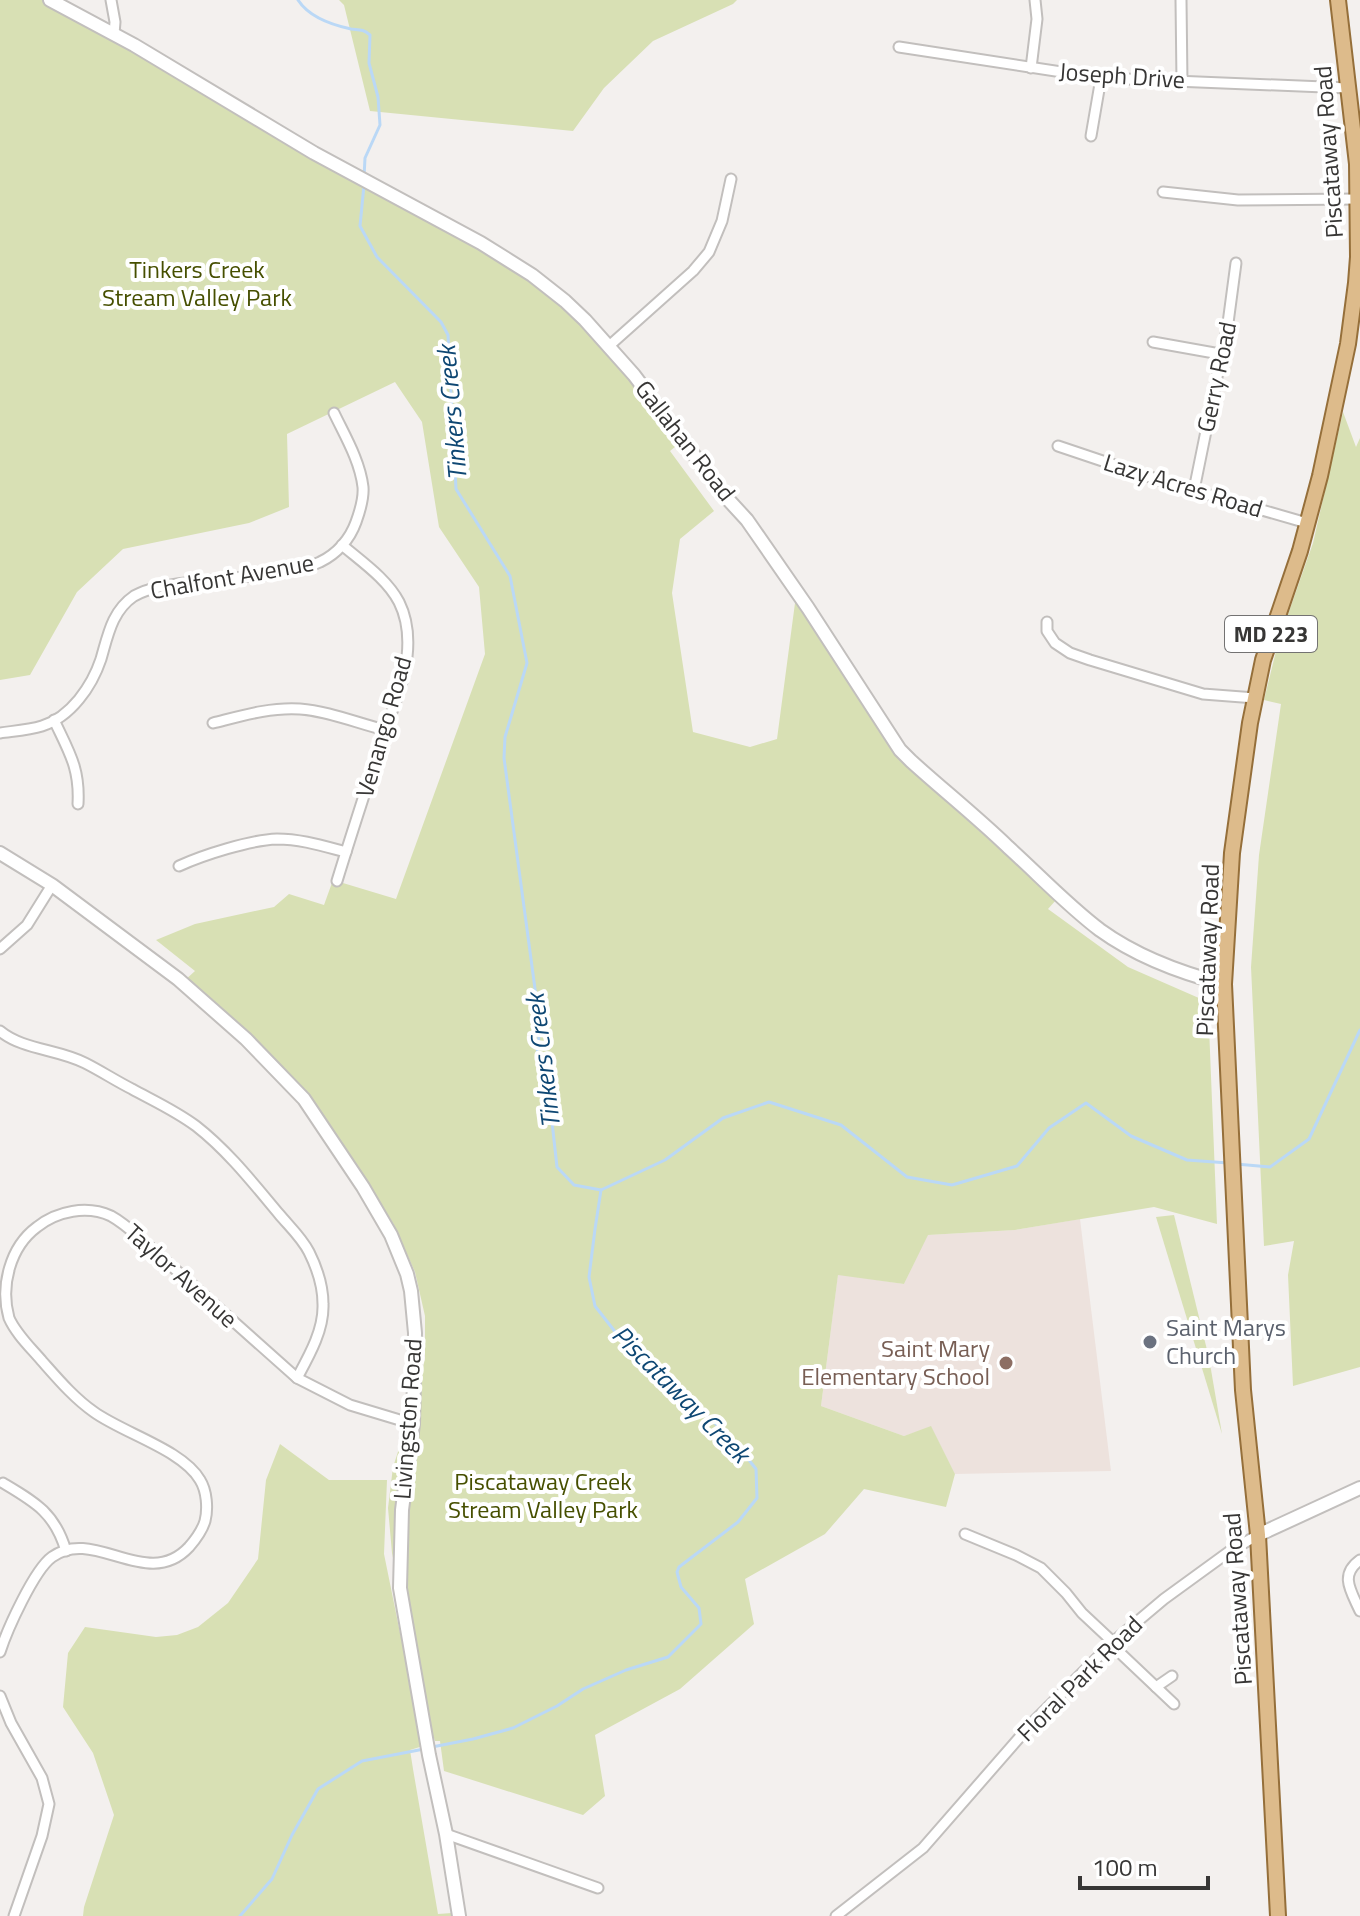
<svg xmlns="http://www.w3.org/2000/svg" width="1360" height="1916" viewBox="0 0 1360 1916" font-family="'Titillium Web',sans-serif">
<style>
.built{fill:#ede2dd}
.green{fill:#d8e0b4}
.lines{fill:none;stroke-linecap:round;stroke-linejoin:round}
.stream{stroke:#bad8f6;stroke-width:3}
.street-casing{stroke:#c2bfbd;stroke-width:13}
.secondary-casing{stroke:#c2bfbd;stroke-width:16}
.primary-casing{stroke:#956f3a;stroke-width:18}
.street{stroke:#fff;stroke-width:9}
.secondary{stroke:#fff;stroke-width:12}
.primary{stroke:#ddbb8b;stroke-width:14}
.worship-dot{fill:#6b7280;stroke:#fff;stroke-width:3}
.education-dot{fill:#8d6e63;stroke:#fff;stroke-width:3}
.labels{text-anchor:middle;stroke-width:8;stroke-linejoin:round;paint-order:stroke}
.shield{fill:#fff;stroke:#737272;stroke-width:2}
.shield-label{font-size:22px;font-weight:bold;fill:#373635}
.street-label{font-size:24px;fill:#373635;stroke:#fff}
.park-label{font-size:24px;fill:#464f00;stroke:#fff}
.worship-label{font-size:24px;fill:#5b616d;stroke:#fff;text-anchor:start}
.education-label{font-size:24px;fill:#785e54;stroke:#fff;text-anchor:end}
.water-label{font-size:26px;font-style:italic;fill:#0e4773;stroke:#fff}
</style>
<rect width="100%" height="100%" fill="#f3f0ee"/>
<!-- built -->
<path class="built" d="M1080,1219L1111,1471L955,1474L931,1427L904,1436L821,1406L838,1274L904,1284L927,1235L1015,1230Z"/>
<!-- green -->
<g class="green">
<path d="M0,0H45L535,281L590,327L681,442L670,451L714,511L680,539L672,593L693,732L750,747L777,739L795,603L798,600L877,725L903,760L926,783L1056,900L1048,909L1128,967L1208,1002L1217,1224L1154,1207L1015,1230L928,1235L904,1284L838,1275L821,1406L904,1436L931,1426L955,1474L946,1507L864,1489L825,1534L745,1579L754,1624L680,1689L595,1735L605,1796L583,1815L444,1771L440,1741H435L434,1738H430L392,1553L388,1508L393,1467L419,1388L425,1358V1316L415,1272L393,1223L344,1149L184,981L195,971L156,940L195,924L274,907L289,894L324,905L333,880L396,899L485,654L479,587L439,527L422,422L395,382L287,434L289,507L249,523L123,549L77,592L30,675L0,680Z"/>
<path d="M339,0H737L733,4L653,41L604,88L573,131L370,111L344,5Z"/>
<path d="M1343,412L1356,447L1360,438V1367L1293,1386L1288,1275L1294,1241L1264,1246L1251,967L1259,855L1281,704L1264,700L1278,643L1313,543Z"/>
<path d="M1174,1215L1209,1358L1222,1434L1156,1217Z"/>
<path d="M280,1444L329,1480H387L384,1554L423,1746L410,1750L413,1769L438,1914L452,1913V1916H83L84,1907L114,1815L93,1753L63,1707L68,1653L85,1627L156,1637L177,1635L198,1627L228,1603L258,1559L266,1480Z"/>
</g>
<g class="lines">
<!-- stream -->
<g class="stream">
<path d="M298,0C309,17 332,25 351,29C360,30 363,29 370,35L369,63L378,97L380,125L365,158L364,177"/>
<path d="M364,185L360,226L377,257L441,322L448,335L456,489L510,576L527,663L505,737L504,758L540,1026L537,1055L550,1104L557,1167L574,1185L601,1190"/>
<path d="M1236,1164L1270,1167L1309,1139L1360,1030"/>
<path d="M601,1190L665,1160L723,1118L769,1102L841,1125L907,1177L952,1185L1017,1166L1049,1128L1086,1103L1131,1136L1187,1160L1228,1163"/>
<path d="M432,1747L473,1739L513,1728L557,1706L583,1689L626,1670L668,1657L701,1624L699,1608L681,1587L677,1572L679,1567L738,1522L757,1498L756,1469L734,1441L666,1378L627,1347L595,1306L589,1277L595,1229L601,1190"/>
<path d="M240,1916L272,1879L292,1835L318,1789L362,1761L424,1749"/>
</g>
<defs>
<g id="street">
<path d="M111,0L115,22L114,34"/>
<path d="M1181,0L1182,82"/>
<path d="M899,47L1101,78L1348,88"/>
<path d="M1031,68L1037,19L1035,0"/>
<path d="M1091,136L1101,78"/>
<path d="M1163,192L1238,200L1358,199"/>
<path d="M1153,342L1220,354"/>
<path d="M609,346L693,271L709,252L722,221L731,179"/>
<path d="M1058,446L1168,483L1307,523"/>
<path d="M1194,490L1228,323L1236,263"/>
<path d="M1047,622V631L1055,643L1070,653L1090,660L1203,694L1255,698"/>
<path d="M54,720C69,752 80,768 78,804"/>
<path d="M213,723C241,716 270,707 300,709C328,711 357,723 385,730"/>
<path d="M0,733C14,731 29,730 42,726C71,717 92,686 101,659C108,635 112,611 134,596C153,585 179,584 200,581C232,577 292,576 320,562C337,554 350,539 356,522C360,511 364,499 363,487C360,461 345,436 334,413"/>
<path d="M179,866C203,855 250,840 277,839C301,839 323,846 346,852"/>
<path d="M337,881C352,832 368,783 384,734C392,710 405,681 407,657C409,639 407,618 399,602C387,579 362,562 342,545"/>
<path d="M0,949L27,925L52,885"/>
<path d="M0,1031C23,1050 58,1049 85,1063C101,1071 116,1081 132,1089C154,1101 176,1111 196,1126C228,1151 253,1183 279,1214C289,1226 302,1238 309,1252C317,1268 323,1286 323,1304C324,1330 309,1356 297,1378"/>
<path d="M3,1483C35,1502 55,1513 66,1551"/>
<path d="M965,1534L1016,1555L1041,1568L1066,1593L1082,1613L1113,1642L1117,1650L1174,1704"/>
<path d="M1360,1560C1339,1575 1351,1591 1360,1611"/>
<path d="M0,1652C7,1630 34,1570 52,1557C94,1526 147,1592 189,1547C196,1539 202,1531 205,1521C208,1509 207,1491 200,1480C183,1450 123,1433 94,1412C74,1398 58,1379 42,1361C31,1348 16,1334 9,1318C0,1286 10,1247 37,1227C57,1211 87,1205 111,1216C122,1222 131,1230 140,1238L297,1378L350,1405L413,1424"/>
<path d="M1156,1687L1172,1676"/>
<path d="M0,1696L11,1723L42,1778L49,1804L42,1836L14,1916"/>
<path d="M446,1834L598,1888"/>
<path d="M836,1916L923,1848L1033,1722L1113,1642L1164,1599L1230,1551L1258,1535"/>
</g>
<g id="secondary">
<path d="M50,0L134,45L314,153L481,243L532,275L565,301L585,320L634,375L724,495L747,520L808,608L900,750L911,761C943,790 977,817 1008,847C1039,875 1067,905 1100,930C1136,956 1181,973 1224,984"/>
<path d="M0,853L52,885L178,979L246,1039L304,1099L363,1187L391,1235L407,1274L411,1291L415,1333L413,1424L402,1510L400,1588L429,1755L446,1834L459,1916"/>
<path d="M1258,1535L1360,1488"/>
</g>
<path id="primary" d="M1278,1916L1258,1535L1243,1390L1224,984L1232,853L1250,723L1263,660L1300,551L1320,476L1348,344L1356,283L1358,257L1357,164L1338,0"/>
</defs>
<!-- street casing -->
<use href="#street" class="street-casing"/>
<!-- secondary casing -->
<use href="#secondary" class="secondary-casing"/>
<!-- primary casing -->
<use href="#primary" class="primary-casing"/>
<!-- street -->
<use href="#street" class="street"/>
<!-- secondary -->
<use href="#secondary" class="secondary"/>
<!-- primary -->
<use href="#primary" class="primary"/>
</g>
<!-- markers -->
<circle class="worship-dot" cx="1150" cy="1342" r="8"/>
<circle class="education-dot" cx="1006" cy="1363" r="8"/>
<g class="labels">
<!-- shield labels -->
<rect class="shield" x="1225" y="616" width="92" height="36" rx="6"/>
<g class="shield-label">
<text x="1271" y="642">MD 223</text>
</g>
<!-- street labels -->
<g class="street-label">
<text transform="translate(1122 76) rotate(4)" y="8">Joseph Drive</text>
<text transform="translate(1329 152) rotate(-94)" y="8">Piscataway Road</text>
<text transform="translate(1217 377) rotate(-78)" y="8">Gerry Road</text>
<text transform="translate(685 441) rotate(52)" y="8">Gallahan Road</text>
<text transform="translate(1183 486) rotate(17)" y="8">Lazy Acres Road</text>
<text transform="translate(232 577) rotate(-10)" y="8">Chalfont Avenue</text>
<text transform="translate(384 727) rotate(-74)" y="8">Venango Road</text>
<text transform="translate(1208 950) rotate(-88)" y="8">Piscataway Road</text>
<text transform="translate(181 1276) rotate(42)" y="8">Taylor Avenue</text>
<text transform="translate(408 1419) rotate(-86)" y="8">Livingston Road</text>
<text transform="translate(1238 1599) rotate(-94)" y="8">Piscataway Road</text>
<text transform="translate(1080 1679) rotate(-45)" y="8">Floral Park Road</text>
</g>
<!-- park labels -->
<g class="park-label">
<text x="197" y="278">Tinkers Creek<tspan x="197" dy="28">Stream Valley Park</tspan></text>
<text x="543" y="1490">Piscataway Creek<tspan x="543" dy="28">Stream Valley Park</tspan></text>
</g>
<!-- worship labels -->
<g class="worship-label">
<text x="1166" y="1336">Saint Marys<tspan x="1166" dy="28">Church</tspan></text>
</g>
<!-- education labels -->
<g class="education-label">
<text x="990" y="1357">Saint Mary<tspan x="990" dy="28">Elementary School</tspan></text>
</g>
<!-- water labels -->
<g class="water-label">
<text transform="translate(452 413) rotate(-95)" y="9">Tinkers Creek</text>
<text transform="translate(543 1061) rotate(-97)" y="9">Tinkers Creek</text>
<text transform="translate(681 1394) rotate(45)" y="9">Piscataway Creek</text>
</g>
</g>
<!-- scale -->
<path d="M1080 1876v12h128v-12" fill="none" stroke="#373635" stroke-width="4"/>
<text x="1092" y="1876" font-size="24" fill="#373635" stroke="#ffffff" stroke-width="6" paint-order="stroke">100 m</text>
</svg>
